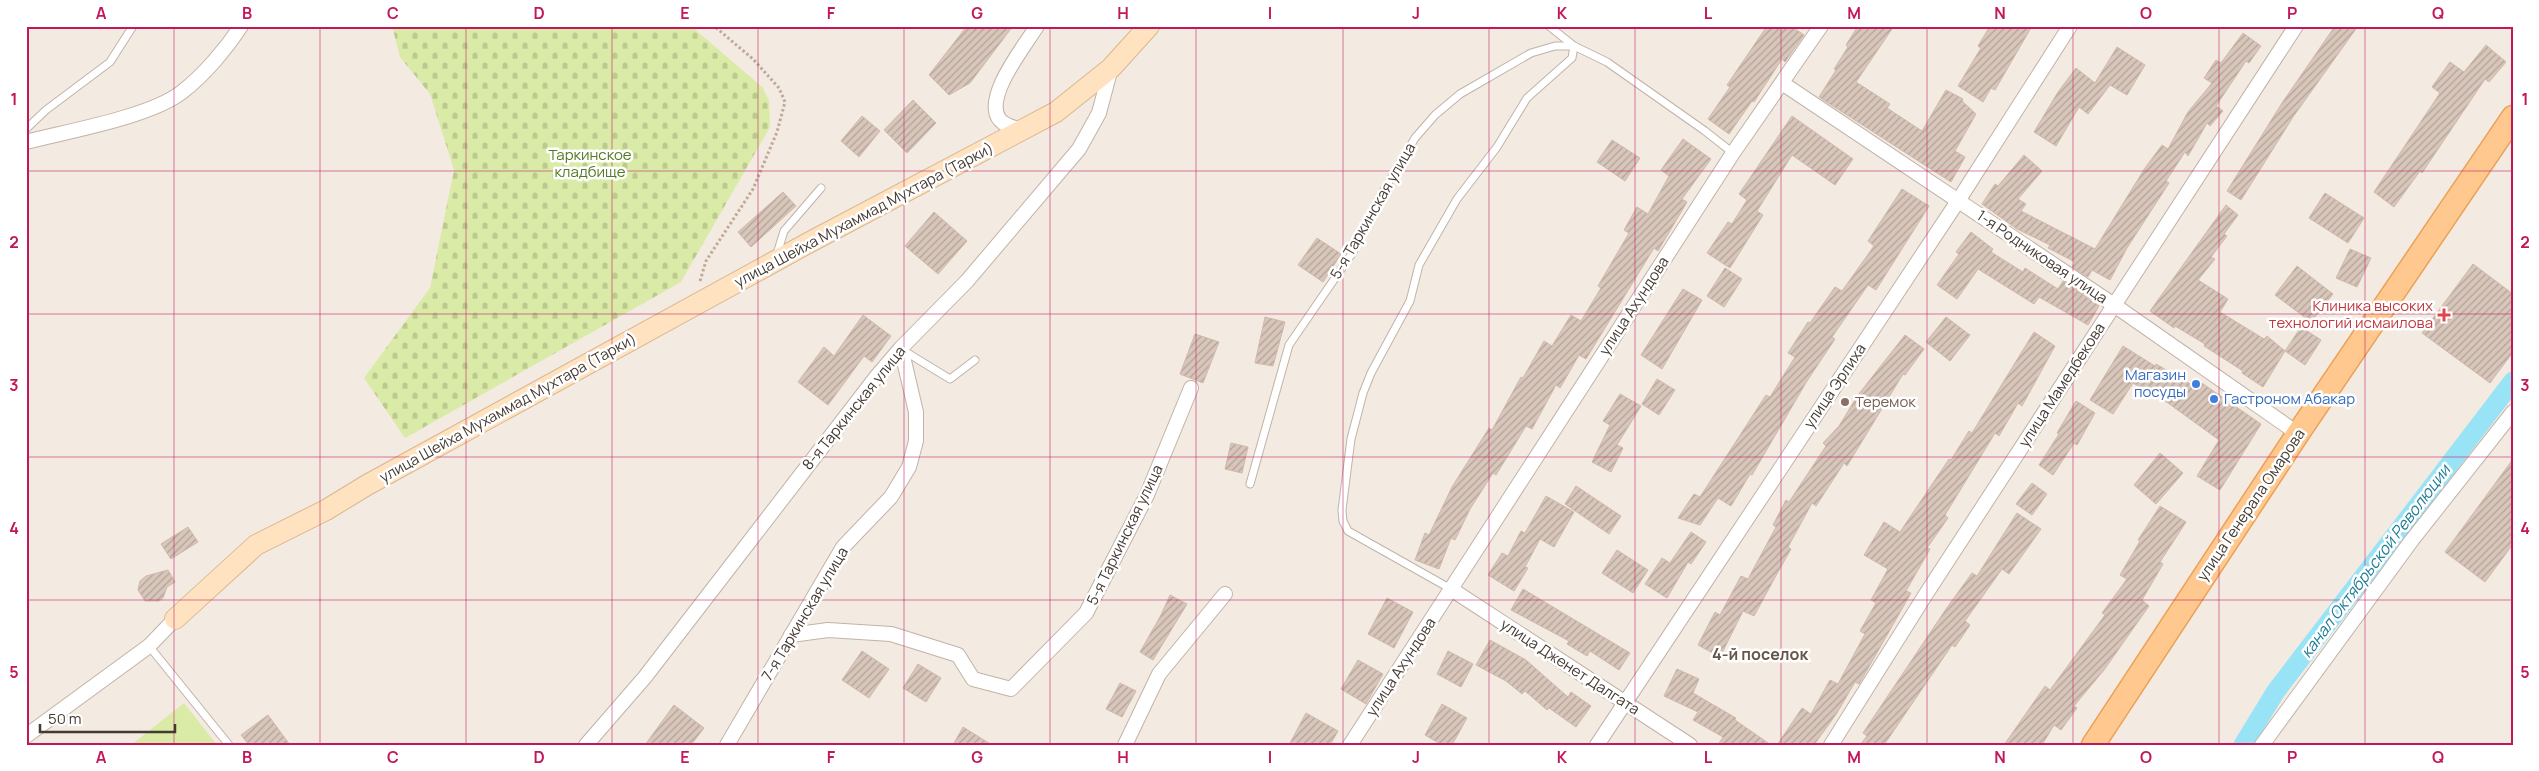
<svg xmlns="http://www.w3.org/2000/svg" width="2539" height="771" viewBox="0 0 2539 771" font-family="Manrope,sans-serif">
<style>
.cemetery{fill:url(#cemetery-stones)}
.pitch{fill:#daeba7}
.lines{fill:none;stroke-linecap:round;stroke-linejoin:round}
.canal{stroke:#98e3f5;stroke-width:19}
.building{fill:url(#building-hatch);stroke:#d0b9aa}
.lane-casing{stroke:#c1b3a7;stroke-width:9}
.street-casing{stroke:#c1b3a7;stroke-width:16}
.secondary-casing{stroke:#d9b790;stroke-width:22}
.primary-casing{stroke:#eca057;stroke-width:25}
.path{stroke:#c1a894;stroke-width:3;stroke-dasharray:2.5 2.5;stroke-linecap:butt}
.lane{stroke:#fff;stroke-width:7}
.street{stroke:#fff;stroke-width:14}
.secondary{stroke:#ffe2c0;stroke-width:20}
.primary{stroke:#ffc88f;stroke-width:22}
.grid{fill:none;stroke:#c2185b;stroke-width:1;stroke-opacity:0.55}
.health-dot{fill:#e0444e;stroke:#fff;stroke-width:2}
.shop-dot{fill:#3f7fe0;stroke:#fff;stroke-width:2}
.education-dot{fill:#8d6e63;stroke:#fff;stroke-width:2}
.labels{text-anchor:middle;stroke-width:5;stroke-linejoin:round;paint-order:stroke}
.park-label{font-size:15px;fill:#557a22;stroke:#fff}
.street-label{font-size:15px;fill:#443a32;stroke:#fff}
.health-label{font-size:15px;fill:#be3a42;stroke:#fff;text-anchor:end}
.shop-label{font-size:15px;fill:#366cbe;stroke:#fff;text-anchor:end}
.education-label{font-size:15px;fill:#785e54;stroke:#fff;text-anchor:start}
.water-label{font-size:16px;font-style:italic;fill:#207d96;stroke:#fff}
.neighbourhood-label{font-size:16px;font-weight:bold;fill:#685549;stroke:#fff}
.neatline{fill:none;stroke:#c2185b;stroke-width:2}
.grid-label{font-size:16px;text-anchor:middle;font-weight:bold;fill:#c2185b}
</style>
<defs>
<pattern id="cemetery-stones" width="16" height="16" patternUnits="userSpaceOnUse" patternTransform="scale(1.25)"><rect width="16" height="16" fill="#daeba7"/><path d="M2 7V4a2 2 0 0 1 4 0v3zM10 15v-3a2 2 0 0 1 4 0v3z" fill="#bcca90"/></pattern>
<pattern id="building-hatch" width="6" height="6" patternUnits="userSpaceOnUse" patternTransform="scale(1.25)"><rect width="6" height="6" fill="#d8c6ba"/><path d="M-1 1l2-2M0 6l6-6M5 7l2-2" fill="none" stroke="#b1a298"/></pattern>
</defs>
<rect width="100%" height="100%" fill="#f3eae2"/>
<!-- cemetery -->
<path class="cemetery" d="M392,26H691L762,87L769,100L770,127L681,282L405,438L364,378L430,288L454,170L430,94L400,57Z"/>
<!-- pitch -->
<path class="pitch" d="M184,703L217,745H131Z"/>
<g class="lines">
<!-- canal -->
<path class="canal" d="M2243,745L2276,691L2513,381"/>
</g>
<!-- building -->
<g class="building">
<path d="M967,26H1013L970,83L949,95L929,75Z"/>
<path d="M1767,26H1791L1804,35L1785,62L1782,59L1754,102L1752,101L1729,134L1708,119L1730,87L1727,85Z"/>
<path d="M1858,26H1894L1856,82L1890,104L1887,108L1922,131L1946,90L1963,99L1962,101L1976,114L1955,151L1965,157L1951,182L1819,97L1836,70L1834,69L1848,47L1846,45Z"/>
<path d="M1990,26H2032L1995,90L1991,88L1983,102L1958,86L1981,48L1978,46Z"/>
<path d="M2335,26H2358L2293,117L2241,200L2227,191L2282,103Z"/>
<path d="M2243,33L2261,46L2249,63L2246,61L2216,106L2223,111L2210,126L2207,123L2188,156L2185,152L2166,181L2169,183L2127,248L2110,280L2092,270L2088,277L2072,267L2075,262L2048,248L2050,245L2017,229L1982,204L1995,184L1998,186L2024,155L2042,171L2018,199L2026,204L2021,211L2095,249L2145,168L2162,145L2168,149L2188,112L2212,83L2204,78L2216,60L2221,63Z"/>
<path d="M2486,45L2506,62L2489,82L2485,79L2422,173L2420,171L2394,207L2374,192L2440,93L2432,87L2450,62L2464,72Z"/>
<path d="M2117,47L2145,65L2127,95L2110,85L2088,114L2079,107L2056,146L2034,132L2058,92L2076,68L2095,83Z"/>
<path d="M913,100L936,123L907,153L884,130Z"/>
<path d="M862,116L880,131L859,157L841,141Z"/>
<path d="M1792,116L1853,159L1835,185L1792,155L1757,211L1763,215L1730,268L1707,253L1728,222L1732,224L1747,200L1739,194Z"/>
<path d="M1683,139L1711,159L1682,199L1687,202L1658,251L1654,248L1586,359L1579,355L1560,388L1556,385L1532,429L1526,426L1496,475L1493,473L1470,509L1455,540L1451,538L1439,569L1415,560L1425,533L1429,535L1452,487L1489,428L1492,430L1521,377L1523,378L1544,341L1552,346L1571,315L1581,321L1601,288L1598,286L1629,233L1624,230L1637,207L1648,214L1669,176L1661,170Z"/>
<path d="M1612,140L1640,158L1625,181L1597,162Z"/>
<path d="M1902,189L1929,206L1876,290L1868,285L1832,337L1835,339L1807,381L1752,475L1750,474L1731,506L1718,498L1700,525L1678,518L1694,494L1700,497L1766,395L1770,397L1795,357L1788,353L1808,322L1810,323L1835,287L1842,291L1874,246L1868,241Z"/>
<path d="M783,192L796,206L751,247L738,232Z"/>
<path d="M2325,193L2364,218L2348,243L2309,218Z"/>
<path d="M2226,205L2238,215L2224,234L2227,236L2211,257L2215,259L2198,280L2228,299L2220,312L2264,339L2267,336L2285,351L2263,387L2242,373L2243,371L2204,346L2205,344L2175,326L2174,328L2150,311Z"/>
<path d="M934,212L967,241L938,274L905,246Z"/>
<path d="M1971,232L1993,249L1991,252L2023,272L2025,268L2058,289L2063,281L2099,306L2088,325L2039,297L2034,304L1978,269L1957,299L1937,285L1959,254L1956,252Z"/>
<path d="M1317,238L1341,254L1323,282L1298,265Z"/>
<path d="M2350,249L2371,258L2357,287L2336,278Z"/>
<path d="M2473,264L2513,294V352L2490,383L2422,333Z"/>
<path d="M2297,266L2333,294L2311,322L2275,295Z"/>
<path d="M1725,268L1742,279L1724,307L1707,296Z"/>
<path d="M1683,289L1702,300L1662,369L1641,355Z"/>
<path d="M863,315L891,336L872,362L864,356L828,405L798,382L824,347L834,356Z"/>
<path d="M1265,317L1285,322L1273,366L1255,363Z"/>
<path d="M1946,317L1970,335L1950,361L1926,342Z"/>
<path d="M2301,327L2321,340L2305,365L2285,351Z"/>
<path d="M2034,332L2055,346L2022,406L2018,403L1999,436L1995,433L1945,515L1948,518L1927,548L1930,549L1906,591L1911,593L1866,672L1859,684L1855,682L1837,713L1814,745H1777L1802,708L1811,714L1830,680L1838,684L1865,634L1860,631L1876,603L1871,600L1888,569L1864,555L1884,522L1900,532L1949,459L1951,460L1969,431L1972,433Z"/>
<path d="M1195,334L1219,342L1203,383L1180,374Z"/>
<path d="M1905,335L1924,349L1905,375L1903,374L1847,466L1844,463L1816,506L1812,503L1788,547L1791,549L1778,572L1754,616L1743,611L1720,657L1698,645L1715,612L1720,615L1741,576L1748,579L1776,527L1773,525L1786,500L1789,502L1826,446L1823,443L1839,426L1858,395Z"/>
<path d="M2123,346L2155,366L2156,364L2192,385L2196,379L2261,424L2220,490L2197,476L2219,440L2168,403L2133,383L2113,414L2090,400Z"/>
<path d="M1657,379L1675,390L1659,415L1642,404Z"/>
<path d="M1620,394L1641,406L1617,445L1623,448L1611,472L1592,462L1610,425L1603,421Z"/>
<path d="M2076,401L2095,413L2077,445L2074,443L2053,475L2039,465L2059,434L2057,433Z"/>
<path d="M1231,443L1248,447L1242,473L1225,469Z"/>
<path d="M2160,453L2183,473L2156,504L2134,485Z"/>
<path d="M2513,459V544L2485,582L2445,552Z"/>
<path d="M2032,483L2047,494L2032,515L2016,504Z"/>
<path d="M1576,486L1621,516L1609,534L1565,504Z"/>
<path d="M1546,496L1574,512L1554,547L1540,539L1525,567L1528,568L1514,591L1488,575L1502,553L1508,556L1521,531L1525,533Z"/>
<path d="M2160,506L2186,522L2160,562L2163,564L2142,600L2149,606L2104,670L2074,706L2077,708L2061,730L2054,725L2042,745H2004L2045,686L2050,690L2105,615L2102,613L2127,579L2120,575L2140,541L2138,540Z"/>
<path d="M2017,513L2041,529L2009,574L2002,569L1965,621L1970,625L1955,647L1952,645L1884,745H1860L1867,736L1863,733L1946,609L1972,573L1977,576Z"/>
<path d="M188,527L198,542L171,559L161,544Z"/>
<path d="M1691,532L1706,542L1691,564L1688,562L1667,598L1645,584L1662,558L1670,563Z"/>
<path d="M1617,550L1648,570L1633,593L1602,573Z"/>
<path d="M168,570L175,582L167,587L163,598L159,601H145L138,590L140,581L146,576Z"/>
<path d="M1523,589L1630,653L1619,670L1590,651L1587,656L1567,644L1569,641L1511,610Z"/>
<path d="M1170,595L1187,604L1153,660L1140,652L1161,615Z"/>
<path d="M1387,598L1413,612L1394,648L1368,634Z"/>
<path d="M1490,640L1526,660L1568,697L1571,692L1591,706L1576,727L1549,708L1547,710L1525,691L1522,694L1506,681L1476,665Z"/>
<path d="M862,651L889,669L869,698L842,680Z"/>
<path d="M1448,651L1473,664L1461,687L1437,674Z"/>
<path d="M1358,660L1383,674L1366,704L1341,689Z"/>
<path d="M918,664L941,678L926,702L903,688Z"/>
<path d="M1677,669L1699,679L1693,693L1736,718L1735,720L1771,745H1718L1723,737L1693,720L1698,712L1664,696Z"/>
<path d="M1120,683L1136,691L1122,717L1106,709Z"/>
<path d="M1442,704L1467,718L1452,745H1442L1425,735Z"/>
<path d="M674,705L704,728L691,745H645Z"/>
<path d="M1306,713L1338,731L1330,745H1289Z"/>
<path d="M268,715L290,745H249L241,735Z"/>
<path d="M963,727L992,745H953Z"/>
</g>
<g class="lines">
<defs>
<g id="lane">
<path d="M1549,26L1574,46L1607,62L1705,131L1733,153"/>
<path d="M26,129L46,110L110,62L133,26"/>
<path d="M776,257L784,231L821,188"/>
<path d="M901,349L950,379L975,360"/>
<path d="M1250,484L1289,345L1353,252L1377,202L1415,138L1435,115L1460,94L1531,53L1555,46H1574L1572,58L1527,98L1497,147L1457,199L1419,265L1410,301L1371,373L1363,393L1351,439L1342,510L1343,521L1348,531L1451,589"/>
<path d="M149,646L229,745"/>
</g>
<g id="street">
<path d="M1782,83L2114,305L2300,435"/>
<path d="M1025,131C1017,128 1006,127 1000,120C982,98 1025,46 1037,26"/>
<path d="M26,142C68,131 150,117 182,92C204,75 226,49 241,26"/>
<path d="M1451,589L1690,745"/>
<path d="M791,635L828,630L891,634L958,655L973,679L1011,689L1086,613L1147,495L1191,388"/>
<path d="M26,736L149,646L175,619"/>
<path d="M586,745L645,677L877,376L901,348L967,281L1079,149L1099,113L1111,68"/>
<path d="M727,745L843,547L891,497L909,467L916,441V412L901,348"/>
<path d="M1125,745L1159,674L1225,594"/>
<path d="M1350,745L1733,153L1821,26"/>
<path d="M1597,745L1958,201L2070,26"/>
<path d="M1831,745L1926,594L2296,26"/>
<path d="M2262,745L2412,540L2513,412"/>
</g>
<path id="secondary" d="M175,619L256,545L326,510L367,485L810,242L1056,112L1111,68L1149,26"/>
<path id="primary" d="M2093,745L2299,432L2513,117"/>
</defs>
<!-- lane casing -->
<use href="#lane" class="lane-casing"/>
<!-- street casing -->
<use href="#street" class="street-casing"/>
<!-- secondary casing -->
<use href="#secondary" class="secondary-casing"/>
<!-- primary casing -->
<use href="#primary" class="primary-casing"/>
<!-- path -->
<path class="path" d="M700,281L706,261L753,189L777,132L785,102L779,88L753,59L714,26"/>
<!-- lane -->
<use href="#lane" class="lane"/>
<!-- street -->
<use href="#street" class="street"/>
<!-- secondary -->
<use href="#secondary" class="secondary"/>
<!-- primary -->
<use href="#primary" class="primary"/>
</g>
<!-- grid -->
<path class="grid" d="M174,26V745M320,26V745M466,26V745M612,26V745M758,26V745M904,26V745M1050,26V745M1196,26V745M1343,26V745M1489,26V745M1635,26V745M1781,26V745M1927,26V745M2073,26V745M2219,26V745M2365,26V745M26,171H2513M26,314H2513M26,457H2513M26,600H2513"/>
<!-- markers -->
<path class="health-dot" d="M2441.5 307.5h5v5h5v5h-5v5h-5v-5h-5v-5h5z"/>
<g class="shop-dot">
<circle cx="2196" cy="384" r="5"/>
<circle cx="2214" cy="399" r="5"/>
</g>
<circle class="education-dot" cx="1845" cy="402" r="5"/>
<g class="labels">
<!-- park labels -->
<g class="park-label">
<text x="590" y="160">Таркинское<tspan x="590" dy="17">кладбище</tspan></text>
</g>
<!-- street labels -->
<g class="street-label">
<text transform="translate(1373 211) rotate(-60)" y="5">5-я Таркинская улица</text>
<text transform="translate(864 215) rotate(-28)" y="5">улица Шейха Мухаммад Мухтара (Тарки)</text>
<text transform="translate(2042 257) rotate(34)" y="5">1-я Родниковая улица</text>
<text transform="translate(1634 306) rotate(-57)" y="5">улица Ахундова</text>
<text transform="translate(2062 385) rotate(-57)" y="5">улица Мамедбекова</text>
<text transform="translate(1835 386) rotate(-56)" y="5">улица Эрлиха</text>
<text transform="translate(508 408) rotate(-29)" y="5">улица Шейха Мухаммад Мухтара (Тарки)</text>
<text transform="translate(854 408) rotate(-51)" y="5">8-я Таркинская улица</text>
<text transform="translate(2251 505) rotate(-56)" y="5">улица Генерала Омарова</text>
<text transform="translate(1125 535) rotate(-64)" y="5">5-я Таркинская улица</text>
<text transform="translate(805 614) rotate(-59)" y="5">7-я Таркинская улица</text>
<text transform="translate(1401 667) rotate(-57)" y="5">улица Ахундова</text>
<text transform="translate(1570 667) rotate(33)" y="5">улица Дженет Далгата</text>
</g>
<!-- health labels -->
<g class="health-label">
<text x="2433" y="311">Клиника высоких<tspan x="2433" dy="17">технологий исмаилова</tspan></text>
</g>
<!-- shop labels -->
<g class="shop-label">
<text x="2186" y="380">Магазин<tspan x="2186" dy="17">посуды</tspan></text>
<text x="2224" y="404" text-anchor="start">Гастроном Абакар</text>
</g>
<!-- education labels -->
<g class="education-label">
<text x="1855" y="407">Теремок</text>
</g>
<!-- water labels -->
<g class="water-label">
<text transform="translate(2375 561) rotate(-53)" y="6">канал Октябрьской Революции</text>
</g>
<!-- neighbourhood labels -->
<g class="neighbourhood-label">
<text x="1760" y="660">4-й поселок</text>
</g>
</g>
<!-- border -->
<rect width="2539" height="771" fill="none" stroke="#ffffff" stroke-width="55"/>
<!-- scale -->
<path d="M40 724v8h135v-8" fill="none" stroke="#443a32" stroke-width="2.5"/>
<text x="48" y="724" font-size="15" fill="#443a32" stroke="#ffffff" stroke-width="4" paint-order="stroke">50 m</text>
<rect x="28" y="28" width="2484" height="716" class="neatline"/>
<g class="grid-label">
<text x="101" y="19">A</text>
<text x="247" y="19">B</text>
<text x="393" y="19">C</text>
<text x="539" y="19">D</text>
<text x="685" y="19">E</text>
<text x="831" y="19">F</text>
<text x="977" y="19">G</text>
<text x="1123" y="19">H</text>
<text x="1270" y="19">I</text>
<text x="1416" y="19">J</text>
<text x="1562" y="19">K</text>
<text x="1708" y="19">L</text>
<text x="1854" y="19">M</text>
<text x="2000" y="19">N</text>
<text x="2146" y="19">O</text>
<text x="2292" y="19">P</text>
<text x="2438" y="19">Q</text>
<text x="14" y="105">1</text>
<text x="2525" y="105">1</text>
<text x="14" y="248">2</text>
<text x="2525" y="248">2</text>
<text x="14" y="391">3</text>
<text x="2525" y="391">3</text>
<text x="14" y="534">4</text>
<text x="2525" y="534">4</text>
<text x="14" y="678">5</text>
<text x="2525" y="678">5</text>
<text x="101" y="763">A</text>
<text x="247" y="763">B</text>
<text x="393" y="763">C</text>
<text x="539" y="763">D</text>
<text x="685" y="763">E</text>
<text x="831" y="763">F</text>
<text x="977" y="763">G</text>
<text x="1123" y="763">H</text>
<text x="1270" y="763">I</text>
<text x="1416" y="763">J</text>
<text x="1562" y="763">K</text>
<text x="1708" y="763">L</text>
<text x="1854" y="763">M</text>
<text x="2000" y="763">N</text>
<text x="2146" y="763">O</text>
<text x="2292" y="763">P</text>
<text x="2438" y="763">Q</text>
</g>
</svg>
